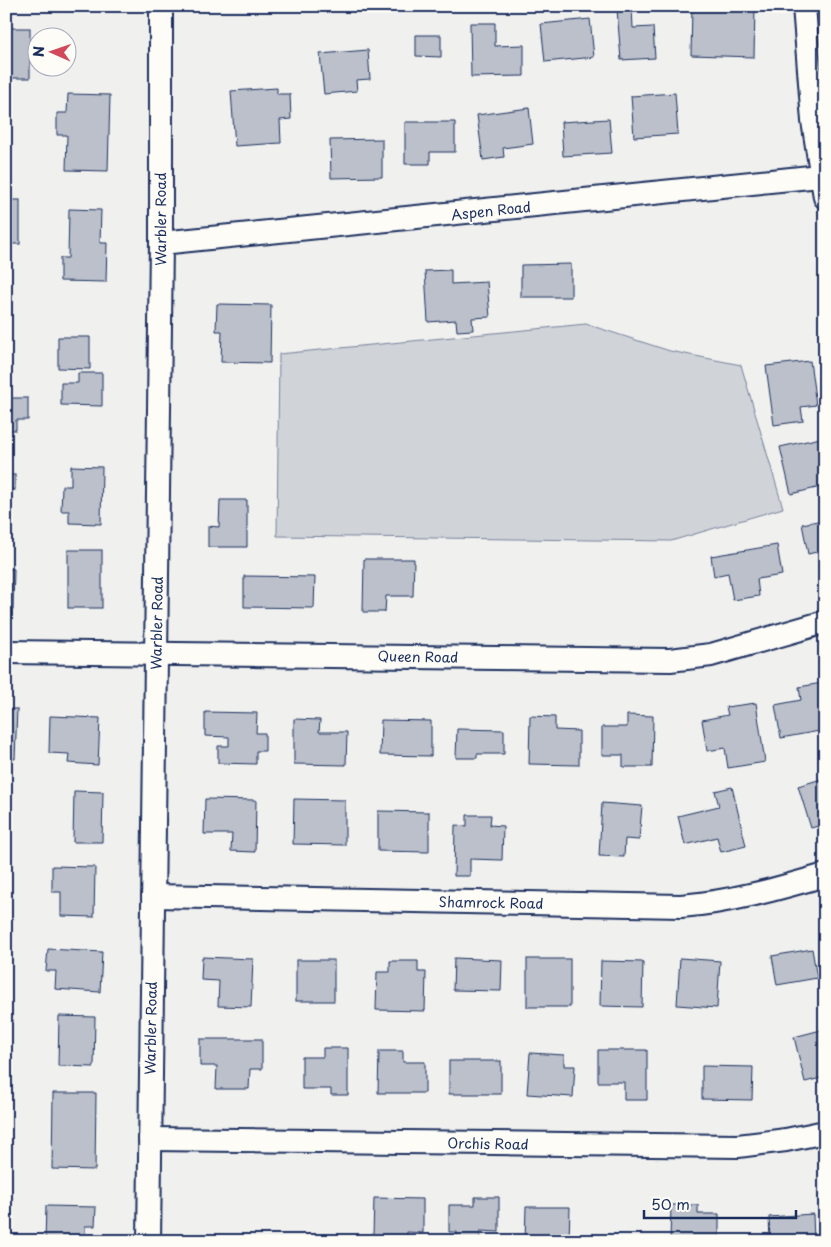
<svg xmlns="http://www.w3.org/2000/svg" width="831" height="1247" viewBox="0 0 831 1247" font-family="'Playpen Sans',sans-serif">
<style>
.green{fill:#d0d3d8;stroke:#76819b}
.building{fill:#bbc0ca;stroke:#1b2f5e}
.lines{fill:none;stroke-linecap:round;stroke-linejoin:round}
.minor-casing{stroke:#1b2f5e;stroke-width:26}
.minor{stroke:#fdfcf7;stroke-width:22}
.labels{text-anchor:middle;stroke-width:4;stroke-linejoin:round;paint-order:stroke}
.street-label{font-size:14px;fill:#1b2f5e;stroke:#fdfcf7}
</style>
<rect width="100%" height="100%" fill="#f0f0ee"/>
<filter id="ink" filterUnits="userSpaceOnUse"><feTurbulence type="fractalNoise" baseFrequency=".02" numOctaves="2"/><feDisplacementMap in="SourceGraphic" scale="10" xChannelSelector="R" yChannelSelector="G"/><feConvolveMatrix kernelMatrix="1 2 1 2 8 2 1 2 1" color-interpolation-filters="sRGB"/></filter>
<g filter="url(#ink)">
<!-- green -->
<path class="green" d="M586,324L670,351L741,365L783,508L671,541L277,536L279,354Z"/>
<!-- building -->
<g class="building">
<path d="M692,6L755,7L754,57L691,55Z"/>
<path d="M632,8L633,28L653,27L655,58L621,60L617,9Z"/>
<path d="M590,19L594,57L545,62L541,24Z"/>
<path d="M470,23H495V46L524,45V76L471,77Z"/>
<rect x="6" y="28" width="24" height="50"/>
<path d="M416,35H441V57L416,56Z"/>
<path d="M368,50L370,79L356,80L357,91L324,94L320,54Z"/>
<path d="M277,88V94H290L291,119L280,120L281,143L235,146L231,91Z"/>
<path d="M675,93L678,134L634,137L631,96Z"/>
<path d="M68,94L110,95L108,171L66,170L67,135H57V113H67Z"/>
<path d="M529,108L533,144L503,148L504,157L483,160L477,115Z"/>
<path d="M609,119L612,153L563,156L561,122Z"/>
<path d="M405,122H455V152H430V164H405Z"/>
<path d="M382,139V177L331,178L330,140Z"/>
<rect x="6" y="200" width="14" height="44"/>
<path d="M69,209L101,210L100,243H107L106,282L60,281V258H68Z"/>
<path d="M571,264V297H521V265Z"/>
<path d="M451,270V284L487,282L490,317L472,318L473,330L457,331L456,320L428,322L425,271Z"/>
<path d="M217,304L271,305L270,363L221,362L222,331H216Z"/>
<path d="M58,337H90V369L58,368Z"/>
<path d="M810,361L816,405L801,407L803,421L774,425L766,366Z"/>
<path d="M78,373H102V406L61,405V383H78Z"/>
<path d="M6,398H28V420H16V430H6Z"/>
<path d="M825,437V486L791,494L780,447Z"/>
<path d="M71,466L102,467L101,524L69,523V511H61L62,486H71Z"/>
<rect x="6" y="475" width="9" height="15"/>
<path d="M220,500H247V547H208V526L219,527Z"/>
<path d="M825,506V550L808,554L802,524L823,520L820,507Z"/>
<path d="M777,545L782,575L757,579L759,596L733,600L728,573L714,576L711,556Z"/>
<rect x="68" y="550" width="34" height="58"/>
<path d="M364,559H414L413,596H386L385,612H363Z"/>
<path d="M6,569H14L13,609H6Z"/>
<path d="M244,576L315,577L314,608L244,607Z"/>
<path d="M822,683L825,700V730L781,738L775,705L801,700L799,687Z"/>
<path d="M756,703L765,762L728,768L725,748L707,751L702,720L728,715L726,707Z"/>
<path d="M6,709H17L15,759L6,758Z"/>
<path d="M205,712L257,713L256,733H265V751H256V764L218,763V746H229V737L205,736Z"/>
<path d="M627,715L653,716L652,767H623V755H602V727H627Z"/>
<path d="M50,716L100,718L98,765L68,763L69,754L49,753Z"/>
<path d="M530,716L555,717V730L579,731V765L529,764Z"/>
<path d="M294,719L320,720L319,732H347L346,765L294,764Z"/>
<path d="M381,720L431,721V756L380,755Z"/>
<path d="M457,729L504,730V754H477V758H456Z"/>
<path d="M825,778V824L811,828L798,786Z"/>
<path d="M732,787L746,846L721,852L717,837L685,845L678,816L719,806L715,791Z"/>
<path d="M74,791L103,792L102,842H73Z"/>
<path d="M205,799L256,800L255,852L231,851L232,834H204Z"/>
<path d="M294,799L345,800V845L293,844Z"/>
<path d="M602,803L642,806L639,840L625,839L624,857L599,856Z"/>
<path d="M378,811L429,812V852L378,851Z"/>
<path d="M467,815H491L490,825L503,826L502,860L470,859V876H454L455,825L467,826Z"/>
<path d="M52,866L95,867L94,917L61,916V892H52Z"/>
<path d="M48,949L102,952L100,992L55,989L56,971H46Z"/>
<path d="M812,949L817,978L777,985L772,956Z"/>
<path d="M202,957L253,959L251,1007L218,1006L219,981L201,980Z"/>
<path d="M454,958L502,960L501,991L453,990Z"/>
<path d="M680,958L720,961L717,1008L677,1005Z"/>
<rect x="527" y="959" width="43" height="48"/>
<rect x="296" y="960" width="38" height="41"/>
<path d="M390,961H418V972H426L425,1011L376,1010L377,972H390Z"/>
<path d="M601,961L643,962L642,1007L600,1006Z"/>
<path d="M59,1016L95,1017L94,1067L58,1066Z"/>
<path d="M825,1029V1077L805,1082L794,1037Z"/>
<path d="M200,1039H262V1069H250L249,1089H216L217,1066H200Z"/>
<path d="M323,1048H348V1095H331V1089H302V1057H323Z"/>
<path d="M598,1050H647V1100H624V1082H598Z"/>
<path d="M379,1051H403V1062H425V1093H378Z"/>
<path d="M530,1053L564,1055V1066H575L573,1097L527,1094Z"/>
<rect x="449" y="1061" width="52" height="33"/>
<path d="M702,1066L753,1067L752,1100L702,1099Z"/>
<path d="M53,1093H96L95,1170L52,1169Z"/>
<path d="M475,1197H499V1232L480,1231V1241H457V1232H449V1205H475Z"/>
<path d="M374,1198L423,1199V1233L407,1232V1237L373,1236Z"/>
<path d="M671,1205H698V1214H719V1241H670Z"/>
<path d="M46,1206L96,1207L95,1226H85V1241H45Z"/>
<path d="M526,1207H570L569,1241H525Z"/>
<path d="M813,1214L814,1241H770L769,1217Z"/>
</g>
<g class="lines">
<defs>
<g id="minor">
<path d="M804,6L813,121L825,197"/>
<path d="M161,243L820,176"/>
<path d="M6,652L670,660L711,655L825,622"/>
<path d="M153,896L681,906C731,902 777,889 825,875"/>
<path d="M150,1139L738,1146L786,1140L825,1132"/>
<path d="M149,1241L161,243V6"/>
</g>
</defs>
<!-- minor casing -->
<use href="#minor" class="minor-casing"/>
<!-- minor -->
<use href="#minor" class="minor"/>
</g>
</g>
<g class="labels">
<!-- street labels -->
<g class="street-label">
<text transform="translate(491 211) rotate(-6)" y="5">Aspen Road</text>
<text transform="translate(161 219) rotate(-90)" y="5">Warbler Road</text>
<text transform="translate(157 623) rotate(-89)" y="5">Warbler Road</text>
<text transform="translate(418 657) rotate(1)" y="5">Queen Road</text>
<text transform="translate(491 903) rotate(1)" y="5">Shamrock Road</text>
<text transform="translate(151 1028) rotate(-89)" y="5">Warbler Road</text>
<text transform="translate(488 1144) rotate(1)" y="5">Orchis Road</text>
</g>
</g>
<!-- margin -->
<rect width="831" height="1247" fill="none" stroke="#fdfcf7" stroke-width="25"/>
<rect x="12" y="12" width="806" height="1222" fill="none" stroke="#1b2f5e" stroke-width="2" filter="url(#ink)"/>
<!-- north arrow -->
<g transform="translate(52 52) rotate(272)"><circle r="24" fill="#fdfcf7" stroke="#a3aaba"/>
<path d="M0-4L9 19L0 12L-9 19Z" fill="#d1495b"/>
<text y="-8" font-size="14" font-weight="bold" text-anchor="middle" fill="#1b2f5e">N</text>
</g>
<!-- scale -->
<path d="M644 1210v8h152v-8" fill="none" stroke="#1b2f5e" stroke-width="2.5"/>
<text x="651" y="1210" font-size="15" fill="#1b2f5e" stroke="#fdfcf7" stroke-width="4" paint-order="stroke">50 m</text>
</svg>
